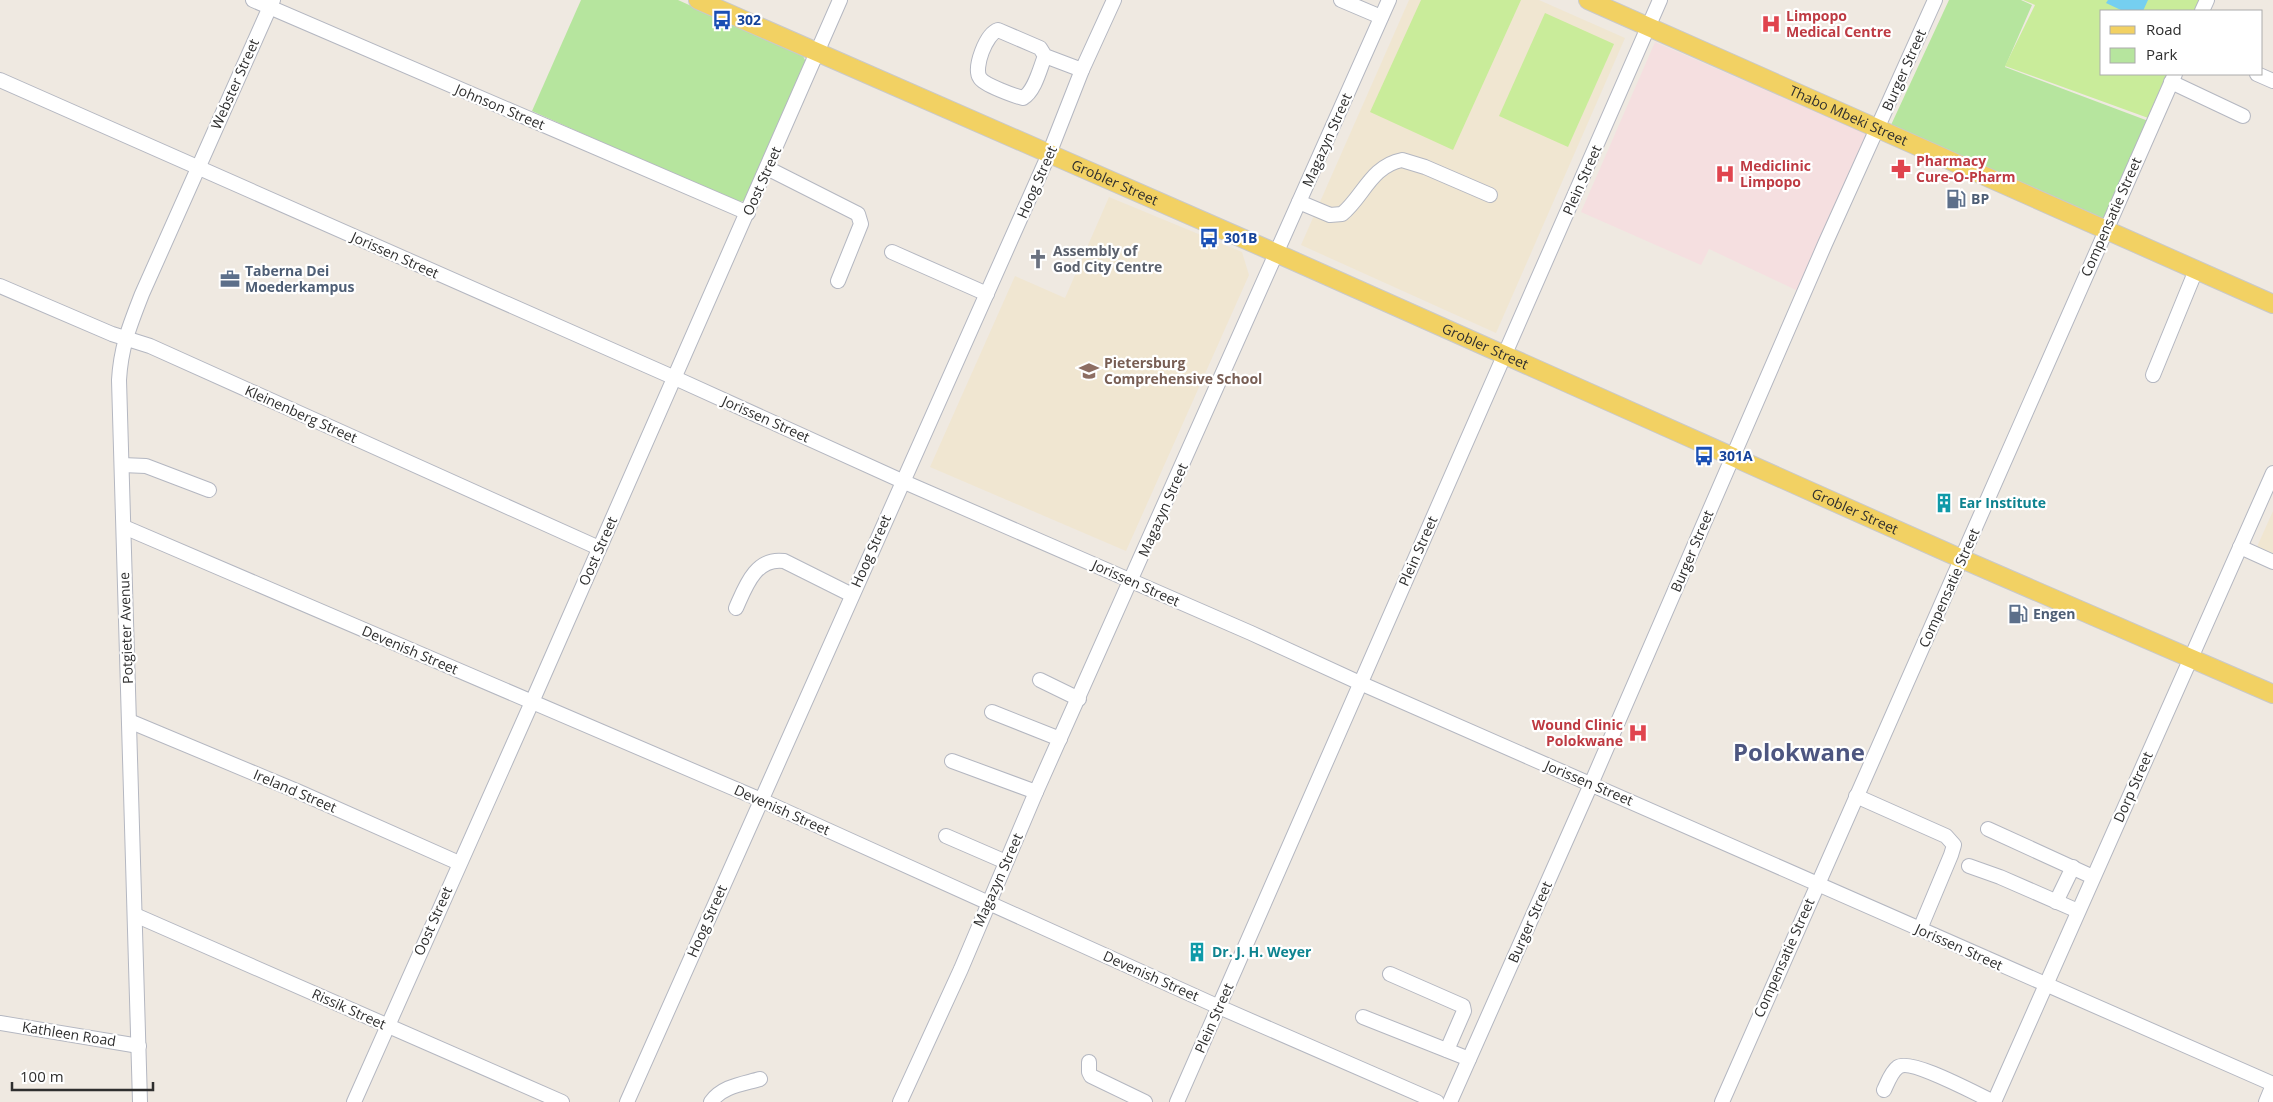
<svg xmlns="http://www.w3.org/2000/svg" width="2273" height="1102" viewBox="0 0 2273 1102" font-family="'Open Sans',sans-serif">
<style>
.education{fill:#f0e6d1}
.medical{fill:#f5dfe0}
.green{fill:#b6e59e}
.pitch{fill:#c9ec9a}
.water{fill:#75cff0}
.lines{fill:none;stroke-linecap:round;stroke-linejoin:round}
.minor-casing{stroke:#b4b7c1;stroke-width:16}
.major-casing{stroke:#c9c9c9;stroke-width:20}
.minor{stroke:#fff;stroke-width:14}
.major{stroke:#f2d163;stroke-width:18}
.labels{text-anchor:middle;stroke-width:4.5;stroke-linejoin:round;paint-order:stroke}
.health-label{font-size:14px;font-weight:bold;fill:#be3a42;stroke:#fff;text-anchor:start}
.transit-label{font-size:14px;font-weight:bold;fill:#164399;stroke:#fff;text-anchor:start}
.street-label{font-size:14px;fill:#2e2e2e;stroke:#fff}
.service-label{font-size:14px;font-weight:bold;fill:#4e5e75;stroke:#fff;text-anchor:start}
.worship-label{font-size:14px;font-weight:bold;fill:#5b616d;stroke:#fff;text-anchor:start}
.education-label{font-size:14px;font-weight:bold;fill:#785e54;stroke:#fff;text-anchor:start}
.culture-label{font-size:14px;font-weight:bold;fill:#0d838f;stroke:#fff;text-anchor:start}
.town-label{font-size:24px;font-weight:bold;fill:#4d5680;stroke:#fff}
</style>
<rect width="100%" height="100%" fill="#efe9e1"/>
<!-- education -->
<g class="education">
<path d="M1409,0H1539L1625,38L1496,333L1301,245Z"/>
<path d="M1109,197L1242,252L1249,275L1126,551L930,467L1015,276L1065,298Z"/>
<path d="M2273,511V556L2256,549Z"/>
</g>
<!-- medical -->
<path class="medical" d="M1655,42L1869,135L1798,291L1709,249L1701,265L1581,212Z"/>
<!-- green -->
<g class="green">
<path d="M581,0H678L803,56L806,62L747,201L736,202L532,111Z"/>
<path d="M1949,0H2021L2032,5L2005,67L2151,122L2107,222L1891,125Z"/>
</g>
<!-- pitch -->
<g class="pitch">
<path d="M1421,0H1521L1453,150L1370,112Z"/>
<path d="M2023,0H2203L2198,11H2102V74H2171L2151,119L2005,66L2035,5Z"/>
<path d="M1545,13L1614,44L1568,147L1499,116Z"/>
</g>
<!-- water -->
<path class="water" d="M2108,0H2148L2143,11H2123L2106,3Z"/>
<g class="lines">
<defs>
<g id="minor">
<path d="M253,0L748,213"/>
<path d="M1341,0L1381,17"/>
<path d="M2202,11L2207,0"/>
<path d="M1045,56C1040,68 1035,91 1023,98C1015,96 984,85 980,78C973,68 986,34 998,30L1040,48L1045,56L1082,70"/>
<path d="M2257,74L2273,81"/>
<path d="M0,80L675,378L902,481L1251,633L1360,683L2273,1084"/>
<path d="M2171,82L2243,116"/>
<path d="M767,168L858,214L861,224L838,281"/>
<path d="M1299,202L1330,215L1342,214C1363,197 1371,166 1402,160L1425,167L1490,195"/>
<path d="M892,252L987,294"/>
<path d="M0,286L112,334L150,346L599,548"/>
<path d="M2153,375L2196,270"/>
<path d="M122,465L146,466L209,490"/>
<path d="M124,527L761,800L1219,1007L1437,1102"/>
<path d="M2240,547L2273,562"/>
<path d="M736,608C745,588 755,557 784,561L852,595"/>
<path d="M1040,680L1079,699"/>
<path d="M992,712L1060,739"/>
<path d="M129,721L299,792L459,863"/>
<path d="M952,761L1036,792"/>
<path d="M1856,796L1946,836L1954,845L1951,855L1920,929"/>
<path d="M1988,829L2093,877"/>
<path d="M946,836L1006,862"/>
<path d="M1969,866L2000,877L2078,911"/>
<path d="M2056,902L2073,867"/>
<path d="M135,915L562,1102"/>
<path d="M1390,974L1463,1006L1464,1011L1447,1050"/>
<path d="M1363,1017L1469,1059"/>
<path d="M0,1023L139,1046"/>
<path d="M1089,1062V1072L1091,1076L1145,1102"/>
<path d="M1884,1090C1887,1084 1891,1072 1898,1067C1911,1058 1978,1095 1994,1102"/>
<path d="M140,1102L119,380C121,346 130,325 142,294L273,0"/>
<path d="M354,1102L532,702L840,0"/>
<path d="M627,1102L1049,154L1082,70L1114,0"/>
<path d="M711,1102C722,1086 743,1084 760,1079"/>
<path d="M900,1102L961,969L1036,792L1389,0"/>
<path d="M1177,1102L1660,0"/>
<path d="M1450,1102L1588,791L1825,244L1935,0"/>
<path d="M1722,1102L2175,74"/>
<path d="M1994,1102L2273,473"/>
<path d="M2266,1102L2273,1085"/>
</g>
<g id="major">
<path id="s1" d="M698,0L1276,253L1962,559L2273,694"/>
<path id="s2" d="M1588,0L2273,304"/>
</g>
</defs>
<!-- minor casing -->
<use href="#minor" class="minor-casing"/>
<!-- major casing -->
<use href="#major" class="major-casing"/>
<!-- minor -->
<use href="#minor" class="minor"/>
<!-- major -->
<use href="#major" class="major"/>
</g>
<!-- icons -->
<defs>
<symbol id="bus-bare" viewBox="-9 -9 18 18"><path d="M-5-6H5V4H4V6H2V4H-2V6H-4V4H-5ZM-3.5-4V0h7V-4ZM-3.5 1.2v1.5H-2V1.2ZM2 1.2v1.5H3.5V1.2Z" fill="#1a4fb4" stroke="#fff" stroke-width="2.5" paint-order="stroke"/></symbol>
<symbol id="hospital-bare" viewBox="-9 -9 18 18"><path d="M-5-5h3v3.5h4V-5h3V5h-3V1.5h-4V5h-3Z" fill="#e0444e" stroke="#fff" stroke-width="2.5" paint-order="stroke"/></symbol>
<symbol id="pharmacy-bare" viewBox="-9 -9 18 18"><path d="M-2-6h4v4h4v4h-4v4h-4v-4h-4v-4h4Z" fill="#e0444e" stroke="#fff" stroke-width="2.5" paint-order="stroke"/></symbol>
<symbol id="fuel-bare" viewBox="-9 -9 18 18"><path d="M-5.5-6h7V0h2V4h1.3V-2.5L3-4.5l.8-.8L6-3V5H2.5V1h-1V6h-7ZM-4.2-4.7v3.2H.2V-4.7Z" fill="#5c6f8a" stroke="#fff" stroke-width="2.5" paint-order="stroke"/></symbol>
<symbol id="church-bare" viewBox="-9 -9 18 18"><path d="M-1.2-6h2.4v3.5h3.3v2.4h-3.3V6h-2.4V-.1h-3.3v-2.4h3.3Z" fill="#6b7280" stroke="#fff" stroke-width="2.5" paint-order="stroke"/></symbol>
<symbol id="office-bare" viewBox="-9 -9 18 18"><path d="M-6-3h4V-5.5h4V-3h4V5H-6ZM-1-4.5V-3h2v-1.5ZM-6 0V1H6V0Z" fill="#5c6f8a" stroke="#fff" stroke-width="2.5" paint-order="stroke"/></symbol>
<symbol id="school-bare" viewBox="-9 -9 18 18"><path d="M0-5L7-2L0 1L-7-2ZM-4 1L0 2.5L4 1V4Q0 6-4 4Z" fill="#8d6e63" stroke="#fff" stroke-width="2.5" paint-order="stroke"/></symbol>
<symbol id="building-bare" viewBox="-9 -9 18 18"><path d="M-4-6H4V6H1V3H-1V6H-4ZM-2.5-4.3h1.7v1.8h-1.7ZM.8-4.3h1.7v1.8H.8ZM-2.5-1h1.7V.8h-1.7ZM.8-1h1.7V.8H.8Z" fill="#0f9aa8" stroke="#fff" stroke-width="2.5" paint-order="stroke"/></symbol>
</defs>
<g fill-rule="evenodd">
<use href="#bus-bare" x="708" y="6" width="28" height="28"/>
<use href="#hospital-bare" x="1757" y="10" width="28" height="28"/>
<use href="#pharmacy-bare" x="1887" y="155" width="28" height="28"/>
<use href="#hospital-bare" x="1711" y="160" width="28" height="28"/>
<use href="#fuel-bare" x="1942" y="185" width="28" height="28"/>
<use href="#bus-bare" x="1195" y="224" width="28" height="28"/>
<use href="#church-bare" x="1024" y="245" width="28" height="28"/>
<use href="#office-bare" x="216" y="265" width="28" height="28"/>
<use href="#school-bare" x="1075" y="357" width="28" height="28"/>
<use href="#bus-bare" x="1690" y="442" width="28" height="28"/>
<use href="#building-bare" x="1930" y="489" width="28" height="28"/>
<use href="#fuel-bare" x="2004" y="600" width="28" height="28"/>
<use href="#hospital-bare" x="1624" y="719" width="28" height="28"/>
<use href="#building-bare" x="1183" y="938" width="28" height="28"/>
</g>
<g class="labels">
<!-- health labels -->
<g class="health-label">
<text x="1786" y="21">Limpopo<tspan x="1786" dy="16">Medical Centre</tspan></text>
<text x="1916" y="166">Pharmacy<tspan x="1916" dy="16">Cure-O-Pharm</tspan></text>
<text x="1740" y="171">Mediclinic<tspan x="1740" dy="16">Limpopo</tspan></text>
<text x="1623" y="730" text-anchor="end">Wound Clinic<tspan x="1623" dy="16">Polokwane</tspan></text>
</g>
<!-- transit labels -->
<g class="transit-label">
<text x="737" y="25">302</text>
<text x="1224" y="243">301B</text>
<text x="1719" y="461">301A</text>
</g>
<!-- street labels -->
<g class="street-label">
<text transform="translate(1904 70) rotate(-66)" y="5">Burger Street</text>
<text transform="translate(235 84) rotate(-66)" y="5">Webster Street</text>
<text transform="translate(500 107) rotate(23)" y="5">Johnson Street</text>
<text dy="5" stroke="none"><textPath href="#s2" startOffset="285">Thabo Mbeki Street</textPath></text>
<text transform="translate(1327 140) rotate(-66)" y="5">Magazyn Street</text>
<text transform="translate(1582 180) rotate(-66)" y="5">Plein Street</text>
<text transform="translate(762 181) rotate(-66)" y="5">Oost Street</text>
<text transform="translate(1037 182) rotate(-66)" y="5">Hoog Street</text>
<text dy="5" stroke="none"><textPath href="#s1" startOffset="455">Grobler Street</textPath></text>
<text transform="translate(2111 217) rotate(-66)" y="5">Compensatie Street</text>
<text transform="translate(395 255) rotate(24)" y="5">Jorissen Street</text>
<text dy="5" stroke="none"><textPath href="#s1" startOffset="860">Grobler Street</textPath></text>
<text transform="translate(301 414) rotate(24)" y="5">Kleinenberg Street</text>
<text transform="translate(766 419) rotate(24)" y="5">Jorissen Street</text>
<text transform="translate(1163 510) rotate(-66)" y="5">Magazyn Street</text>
<text dy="5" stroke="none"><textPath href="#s1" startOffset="1265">Grobler Street</textPath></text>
<text transform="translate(598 551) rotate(-66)" y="5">Oost Street</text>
<text transform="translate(871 551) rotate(-66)" y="5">Hoog Street</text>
<text transform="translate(1418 551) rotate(-66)" y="5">Plein Street</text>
<text transform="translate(1692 551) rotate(-67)" y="5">Burger Street</text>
<text transform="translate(1136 583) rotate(24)" y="5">Jorissen Street</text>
<text transform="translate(1949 588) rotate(-66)" y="5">Compensatie Street</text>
<text transform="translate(126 628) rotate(-92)" y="5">Potgieter Avenue</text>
<text transform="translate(410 650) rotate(23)" y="5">Devenish Street</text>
<text transform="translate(1589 783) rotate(23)" y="5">Jorissen Street</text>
<text transform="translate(2133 787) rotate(-66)" y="5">Dorp Street</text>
<text transform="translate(295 791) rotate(23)" y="5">Ireland Street</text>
<text transform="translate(782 810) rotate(24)" y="5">Devenish Street</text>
<text transform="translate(998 880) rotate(-66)" y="5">Magazyn Street</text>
<text transform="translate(433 921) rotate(-66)" y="5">Oost Street</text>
<text transform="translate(707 921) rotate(-66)" y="5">Hoog Street</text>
<text transform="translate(1530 922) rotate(-66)" y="5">Burger Street</text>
<text transform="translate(1959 947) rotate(24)" y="5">Jorissen Street</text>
<text transform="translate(1784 958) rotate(-66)" y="5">Compensatie Street</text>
<text transform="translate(1151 976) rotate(24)" y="5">Devenish Street</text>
<text transform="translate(349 1009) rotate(24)" y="5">Rissik Street</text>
<text transform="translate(1214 1018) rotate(-66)" y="5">Plein Street</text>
<text transform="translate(69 1034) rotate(9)" y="5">Kathleen Road</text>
</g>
<!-- service labels -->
<g class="service-label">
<text x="1971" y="204">BP</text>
<text x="245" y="276">Taberna Dei<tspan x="245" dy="16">Moederkampus</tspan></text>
<text x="2033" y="619">Engen</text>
</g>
<!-- worship labels -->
<g class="worship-label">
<text x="1053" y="256">Assembly of<tspan x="1053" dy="16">God City Centre</tspan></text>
</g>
<!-- education labels -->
<g class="education-label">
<text x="1104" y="368">Pietersburg<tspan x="1104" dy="16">Comprehensive School</tspan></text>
</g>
<!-- culture labels -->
<g class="culture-label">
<text x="1959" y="508">Ear Institute</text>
<text x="1212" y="957">Dr. J. H. Weyer</text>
</g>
<!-- town labels -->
<g class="town-label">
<text x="1799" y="761">Polokwane</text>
</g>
</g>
<!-- legend -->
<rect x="2100" y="10" width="162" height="65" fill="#ffffff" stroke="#ababab"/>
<rect x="2110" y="26" width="25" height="8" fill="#f2d163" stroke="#ababab"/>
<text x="2146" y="35" font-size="15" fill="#2e2e2e">Road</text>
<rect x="2110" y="48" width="25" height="15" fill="#b6e59e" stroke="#ababab"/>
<text x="2146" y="60" font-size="15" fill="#2e2e2e">Park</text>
<!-- scale -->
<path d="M12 1082v8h141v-8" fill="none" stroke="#2e2e2e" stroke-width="2.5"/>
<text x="20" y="1082" font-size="15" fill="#2e2e2e" stroke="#ffffff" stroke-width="4" paint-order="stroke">100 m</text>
</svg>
